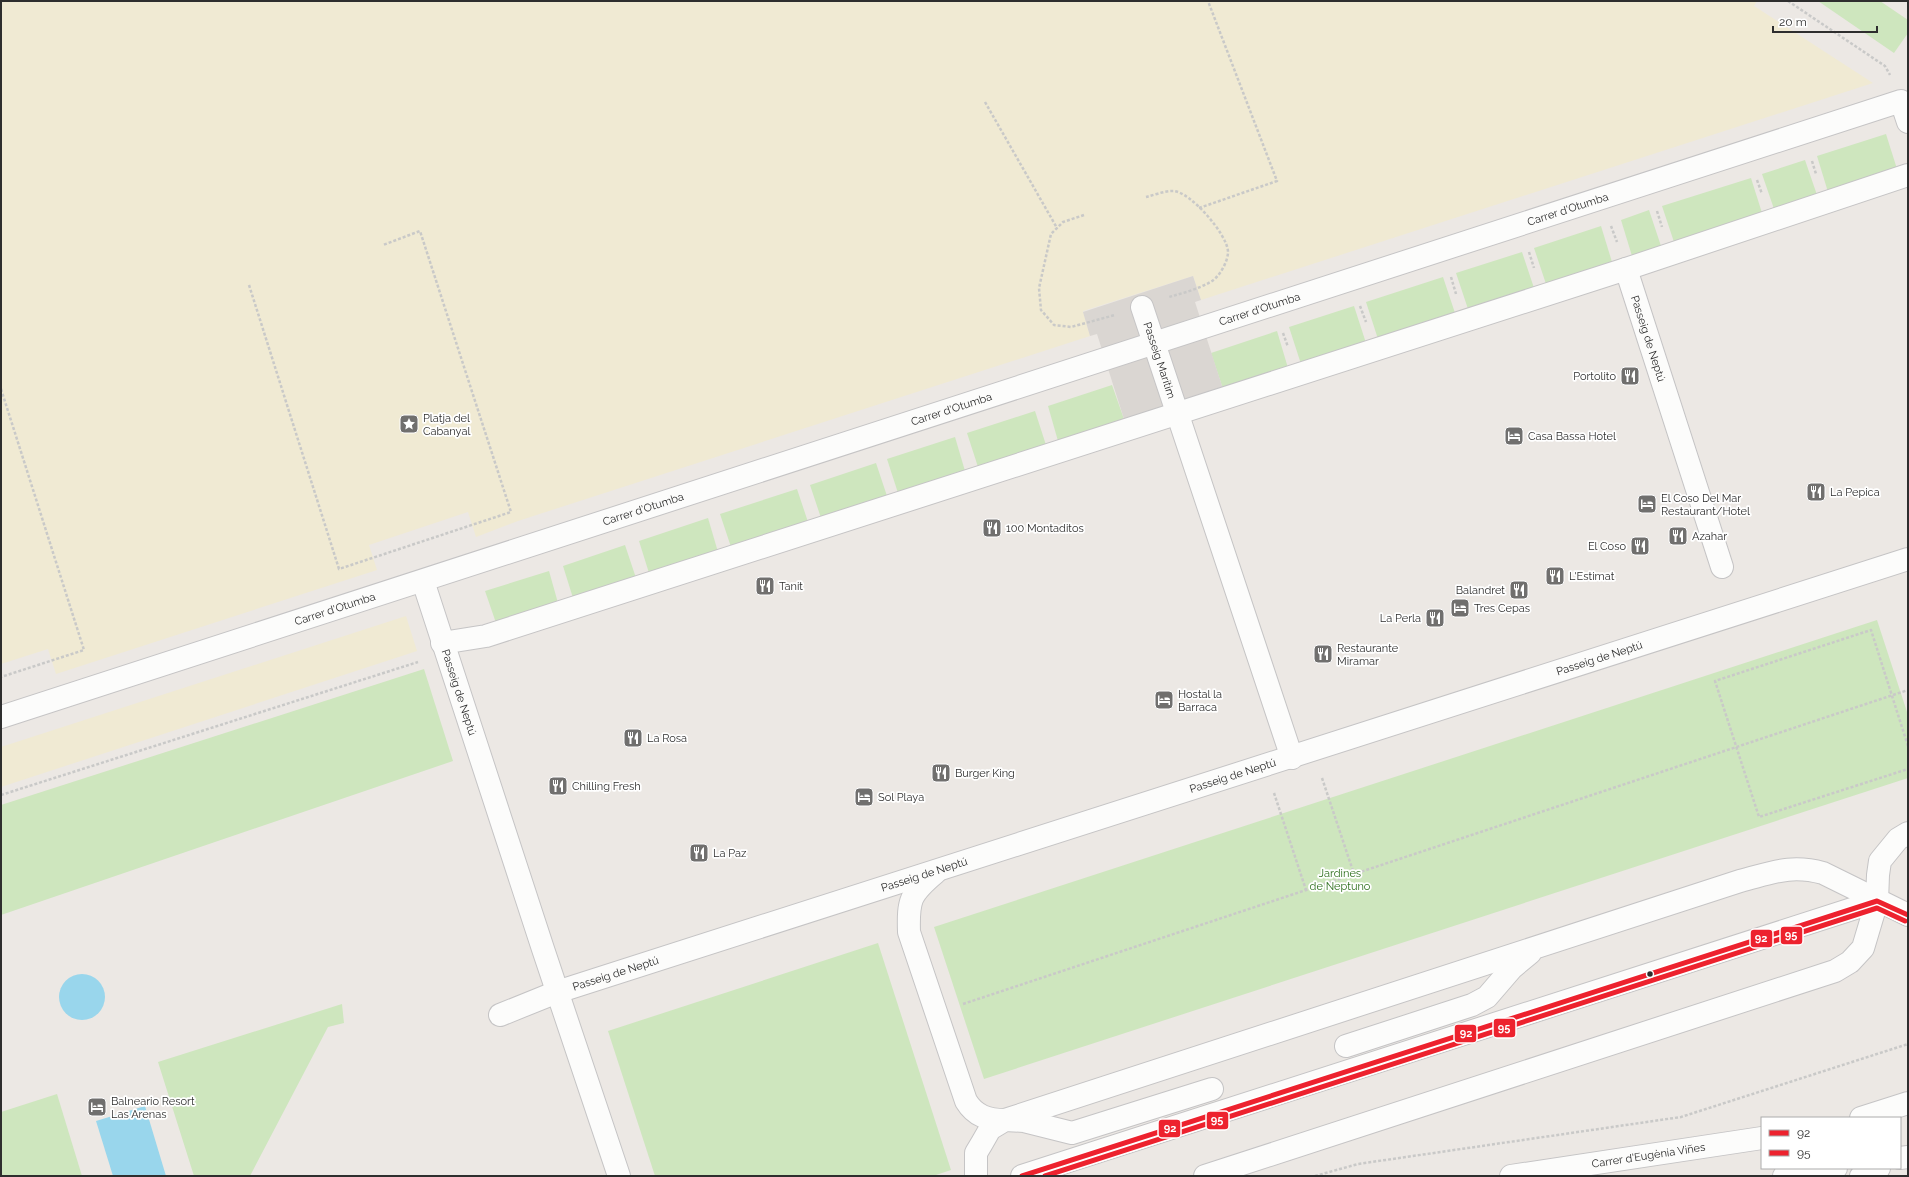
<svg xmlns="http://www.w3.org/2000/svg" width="1909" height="1177" viewBox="0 0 1909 1177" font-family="Raleway,sans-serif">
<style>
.green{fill:#cee6be}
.sand{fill:#f0ead3}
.plaza{fill:#dad6d2}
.water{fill:#99d6ec}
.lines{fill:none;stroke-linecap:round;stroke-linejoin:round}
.minor-casing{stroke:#c5c4c5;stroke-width:24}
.path{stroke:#c9c9c8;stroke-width:2.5;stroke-dasharray:3 2;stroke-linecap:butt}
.minor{stroke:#fcfcfb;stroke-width:22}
.bus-1-casing{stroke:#fff;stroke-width:8}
.bus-2-casing{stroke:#fff;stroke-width:8}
.bus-1{stroke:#ed222e;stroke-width:5}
.bus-2{stroke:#ed222e;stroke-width:5}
.bus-dot{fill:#2e2e2e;stroke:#fff;stroke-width:1.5}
.labels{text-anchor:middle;stroke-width:3.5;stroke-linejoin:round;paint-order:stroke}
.street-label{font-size:11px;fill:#2e2e2e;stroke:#fff}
.poi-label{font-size:11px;fill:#2e2e2e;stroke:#fff;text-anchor:start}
.park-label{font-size:11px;fill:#2c6e1b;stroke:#fff}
.line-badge{stroke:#fff;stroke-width:1.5}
.badge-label{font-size:11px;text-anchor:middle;font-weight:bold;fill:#fff}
</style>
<rect width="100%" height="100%" fill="#ece8e4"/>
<!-- green -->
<g class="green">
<path d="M1818,1H1880L1908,20V33L1894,53Z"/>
<path d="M1886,134L1897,169L1828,192L1817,156Z"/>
<path d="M1805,160L1817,195L1774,209L1762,174Z"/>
<path d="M1751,178L1762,213L1674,242L1662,206Z"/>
<path d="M1649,210L1661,246L1632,256L1621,220Z"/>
<path d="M1601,226L1612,262L1546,284L1534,248Z"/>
<path d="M1522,252L1534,288L1468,309L1456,273Z"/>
<path d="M1443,277L1455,313L1378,339L1366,302Z"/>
<path d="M1354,306L1366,343L1301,364L1289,327Z"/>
<path d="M1277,331L1288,368L1223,389L1211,353Z"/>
<path d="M1112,385L1124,419L1058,441L1048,406Z"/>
<path d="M1035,411L1046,445L978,467L967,433Z"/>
<path d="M955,437L965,471L898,493L887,459Z"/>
<path d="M876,463L887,496L821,518L810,485Z"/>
<path d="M797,489L808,522L731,547L720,514Z"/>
<path d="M708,518L718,552L649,573L639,541Z"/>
<path d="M625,545L636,578L573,598L563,566Z"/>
<path d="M549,571L558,603L496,623L485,591Z"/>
<path d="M1877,620L1908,715V778L984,1079L934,927Z"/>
<path d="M424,669L453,761L1,915V805Z"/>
<path d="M878,943L951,1170L933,1176H655L608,1031Z"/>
<path d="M342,1004L344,1023L328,1027L250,1176H194L158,1062Z"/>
<path d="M57,1094L82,1176H1V1112Z"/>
</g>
<!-- sand -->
<g class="sand">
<path d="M1,1H1757L1754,6L1873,83L1201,300L1193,276L1083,311L1090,336L518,521L476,537L468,512L369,545L377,570L56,674L48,649L1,664Z"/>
<path d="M406,616L417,651L1,787V747Z"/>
</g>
<!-- plaza -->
<path class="plaza" d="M1193,276L1201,300L1195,302L1223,389L1124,419L1097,334L1090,336L1083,312Z"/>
<!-- water -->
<g class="water">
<circle cx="82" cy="997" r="23"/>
<path d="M145,1106L166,1176H113L96,1121Z"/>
</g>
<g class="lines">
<defs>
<g id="minor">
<path id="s1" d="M1626,269L1722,567"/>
<path id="s2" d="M1142,307L1292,758"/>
<path id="s3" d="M423,581L543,949L619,1176"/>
<path d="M442,643L486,636L1626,269L1908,175"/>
<path id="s4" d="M1,717L1901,101L1908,122"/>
<path d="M935,873C910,894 908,900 909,932L966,1101C975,1116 988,1120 1005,1120L1740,881C1772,873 1790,864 1823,873L1908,915"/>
<path id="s5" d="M500,1015L557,992L1908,559"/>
<path d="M1346,1046L1472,1005L1487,997L1512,968L1530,953"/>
<path d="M1861,1118L1908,1103"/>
<path d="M1900,1158L1908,1157"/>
<path d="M976,1176V1153L982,1143L990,1129L1005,1120L1024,1121L1072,1133L1212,1089"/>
<path d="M1022,1176L1877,901"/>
<path d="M1205,1176L1835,971L1850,962L1863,948L1877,901L1878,875L1880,861L1898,839L1908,833"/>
<path id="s6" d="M1511,1176L1762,1138"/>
<path d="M1784,1176L1836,1168"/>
<path d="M1861,1176L1879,1168"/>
</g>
</defs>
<!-- minor casing -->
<use href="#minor" class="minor-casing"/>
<!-- path -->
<g class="path">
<path d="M1788,1L1885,66L1890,75"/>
<path d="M985,102L1057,228"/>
<path d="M1812,161L1816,174"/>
<path d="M1757,180L1762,194"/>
<path d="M1146,197C1154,195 1164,191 1173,191C1190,191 1228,235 1228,252C1228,261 1220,276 1212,281C1199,289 1183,293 1169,297"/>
<path d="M1199,208L1277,181L1208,1"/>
<path d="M1657,211L1662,227"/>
<path d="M1084,215L1063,222L1051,234L1039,288L1041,310L1054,325L1071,327L1115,315"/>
<path d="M1611,226L1617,242"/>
<path d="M1529,252L1534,268"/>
<path d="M1451,277L1456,294"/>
<path d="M249,285L339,569L511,512L420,231L383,245"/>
<path d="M1360,306L1366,322"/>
<path d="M1283,333L1288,347"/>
<path d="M1,389L84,650L1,677"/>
<path d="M1908,746L1871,630L1715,681L1759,817L1908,769"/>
<path d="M1322,778L1354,874"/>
<path d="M1274,793L1306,890"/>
<path d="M1,795L418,662"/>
<path d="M963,1004L1908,690"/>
<path d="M1315,1176L1358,1164L1681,1117L1908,1044"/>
</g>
<!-- minor -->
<use href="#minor" class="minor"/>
<defs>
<path id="bus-1" d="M1022,1176L1877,901L1908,915"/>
<path id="bus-2" d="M1045,1176L1877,908L1905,921"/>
</defs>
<!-- bus-1 casing -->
<use href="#bus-1" class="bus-1-casing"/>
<!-- bus-2 casing -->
<use href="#bus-2" class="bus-2-casing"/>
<!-- bus-1 -->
<use href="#bus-1" class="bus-1"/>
<!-- bus-2 -->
<use href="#bus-2" class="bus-2"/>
</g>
<!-- icons -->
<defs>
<symbol id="restaurant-square" viewBox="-11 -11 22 22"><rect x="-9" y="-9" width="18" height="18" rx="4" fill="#706f6e" stroke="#fff"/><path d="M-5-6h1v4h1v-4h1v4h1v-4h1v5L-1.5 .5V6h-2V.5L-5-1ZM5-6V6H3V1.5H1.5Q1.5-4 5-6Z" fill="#fff"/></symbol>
<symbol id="sight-square" viewBox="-11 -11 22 22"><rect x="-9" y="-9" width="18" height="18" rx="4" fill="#706f6e" stroke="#fff"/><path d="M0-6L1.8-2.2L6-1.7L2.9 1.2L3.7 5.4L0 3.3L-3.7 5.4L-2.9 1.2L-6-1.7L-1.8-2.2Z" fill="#fff"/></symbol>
<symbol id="hotel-square" viewBox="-11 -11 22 22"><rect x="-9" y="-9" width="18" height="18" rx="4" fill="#706f6e" stroke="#fff"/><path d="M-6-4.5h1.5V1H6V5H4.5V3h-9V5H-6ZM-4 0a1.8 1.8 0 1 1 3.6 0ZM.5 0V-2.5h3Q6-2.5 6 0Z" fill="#fff"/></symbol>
</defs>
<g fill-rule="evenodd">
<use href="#restaurant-square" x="1619" y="365" width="22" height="22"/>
<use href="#sight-square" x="398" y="413" width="22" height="22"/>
<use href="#hotel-square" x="1503" y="425" width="22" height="22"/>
<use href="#restaurant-square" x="1805" y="481" width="22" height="22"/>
<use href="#hotel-square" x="1636" y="493" width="22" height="22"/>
<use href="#restaurant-square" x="981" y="517" width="22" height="22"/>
<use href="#restaurant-square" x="1667" y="525" width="22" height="22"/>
<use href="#restaurant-square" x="1629" y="535" width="22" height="22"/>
<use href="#restaurant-square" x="1544" y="565" width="22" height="22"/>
<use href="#restaurant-square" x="754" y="575" width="22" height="22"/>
<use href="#restaurant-square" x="1508" y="579" width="22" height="22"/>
<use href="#hotel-square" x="1449" y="597" width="22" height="22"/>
<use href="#restaurant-square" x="1424" y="607" width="22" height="22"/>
<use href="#restaurant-square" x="1312" y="643" width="22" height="22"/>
<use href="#hotel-square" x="1153" y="689" width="22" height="22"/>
<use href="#restaurant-square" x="622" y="727" width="22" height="22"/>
<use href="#restaurant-square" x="930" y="762" width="22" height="22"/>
<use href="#restaurant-square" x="547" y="775" width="22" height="22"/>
<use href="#hotel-square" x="853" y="786" width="22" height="22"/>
<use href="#restaurant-square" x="688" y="842" width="22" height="22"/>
<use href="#hotel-square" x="86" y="1096" width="22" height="22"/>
</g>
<!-- markers -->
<circle class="bus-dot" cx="1650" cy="974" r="3.5"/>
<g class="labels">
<!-- street labels -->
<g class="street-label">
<text dy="4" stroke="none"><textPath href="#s4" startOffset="1647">Carrer d'Otumba</textPath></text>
<text dy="4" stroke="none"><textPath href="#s4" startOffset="1323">Carrer d'Otumba</textPath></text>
<text dy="4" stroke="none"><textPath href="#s1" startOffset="73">Passeig de Neptú</textPath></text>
<text dy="4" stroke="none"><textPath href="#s2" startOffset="56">Passeig Marítim</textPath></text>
<text dy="4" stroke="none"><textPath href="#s4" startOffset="999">Carrer d'Otumba</textPath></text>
<text dy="4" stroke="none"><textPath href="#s4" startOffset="675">Carrer d'Otumba</textPath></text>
<text dy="4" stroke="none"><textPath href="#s4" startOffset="351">Carrer d'Otumba</textPath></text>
<text dy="4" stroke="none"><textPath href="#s5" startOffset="1156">Passeig de Neptú</textPath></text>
<text dy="4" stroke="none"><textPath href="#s3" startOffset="117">Passeig de Neptú</textPath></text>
<text dy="4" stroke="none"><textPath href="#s5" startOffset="771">Passeig de Neptú</textPath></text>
<text dy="4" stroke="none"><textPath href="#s5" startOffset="447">Passeig de Neptú</textPath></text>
<text dy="4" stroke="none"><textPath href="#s5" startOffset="123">Passeig de Neptú</textPath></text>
<text dy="4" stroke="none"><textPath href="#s6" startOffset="139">Carrer d'Eugènia Viñes</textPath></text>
</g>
<!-- poi labels -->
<g class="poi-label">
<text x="1616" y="380" text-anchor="end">Portolito</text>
<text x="423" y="422">Platja del<tspan x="423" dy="13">Cabanyal</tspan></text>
<text x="1528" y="440">Casa Bassa Hotel</text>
<text x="1830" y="496">La Pepica</text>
<text x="1661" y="502">El Coso Del Mar<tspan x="1661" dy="13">Restaurant/Hotel</tspan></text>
<text x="1006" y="532">100 Montaditos</text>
<text x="1692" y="540">Azahar</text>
<text x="1626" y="550" text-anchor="end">El Coso</text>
<text x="1569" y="580">L'Estimat</text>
<text x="779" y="590">Tanit</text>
<text x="1505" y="594" text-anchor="end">Balandret</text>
<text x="1474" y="612">Tres Cepas</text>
<text x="1421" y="622" text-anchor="end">La Perla</text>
<text x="1337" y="652">Restaurante<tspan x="1337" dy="13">Miramar</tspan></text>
<text x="1178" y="698">Hostal la<tspan x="1178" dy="13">Barraca</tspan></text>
<text x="647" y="742">La Rosa</text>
<text x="955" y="777">Burger King</text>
<text x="572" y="790">Chilling Fresh</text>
<text x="878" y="801">Sol Playa</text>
<text x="713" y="857">La Paz</text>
<text x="111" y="1105">Balneario Resort<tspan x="111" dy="13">Las Arenas</tspan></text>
</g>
<!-- park labels -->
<g class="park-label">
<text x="1340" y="877">Jardines<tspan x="1340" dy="13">de Neptuno</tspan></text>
</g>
</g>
<g class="line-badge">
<rect x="1780" y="926" width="23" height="19" rx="4" fill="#ed222e"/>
<rect x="1750" y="929" width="23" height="19" rx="4" fill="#ed222e"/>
<rect x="1493" y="1018" width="23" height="20" rx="4" fill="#ed222e"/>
<rect x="1454" y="1024" width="23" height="19" rx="4" fill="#ed222e"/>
<rect x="1206" y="1111" width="23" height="19" rx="4" fill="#ed222e"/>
<rect x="1158" y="1119" width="23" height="19" rx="4" fill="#ed222e"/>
</g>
<g class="badge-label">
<text x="1791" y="939">95</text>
<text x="1761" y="942">92</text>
<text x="1504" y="1032">95</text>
<text x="1466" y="1037">92</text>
<text x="1217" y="1124">95</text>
<text x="1170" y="1132">92</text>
</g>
<!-- border -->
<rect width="1909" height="1177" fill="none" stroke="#2e2e2e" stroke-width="4"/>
<!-- legend -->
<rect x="1761" y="1117" width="140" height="52" fill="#ffffff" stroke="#ababab"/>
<rect x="1769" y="1130" width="20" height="6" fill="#ed222e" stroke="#ababab"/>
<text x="1797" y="1137" font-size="12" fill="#2e2e2e">92</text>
<rect x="1769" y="1150" width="20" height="6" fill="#ed222e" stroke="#ababab"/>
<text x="1797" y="1157" font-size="12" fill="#2e2e2e">95</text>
<!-- scale -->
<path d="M1773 26v6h104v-6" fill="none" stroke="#2e2e2e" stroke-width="2"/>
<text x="1779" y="26" font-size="12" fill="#2e2e2e" stroke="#ffffff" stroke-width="3" paint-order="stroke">20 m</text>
</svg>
